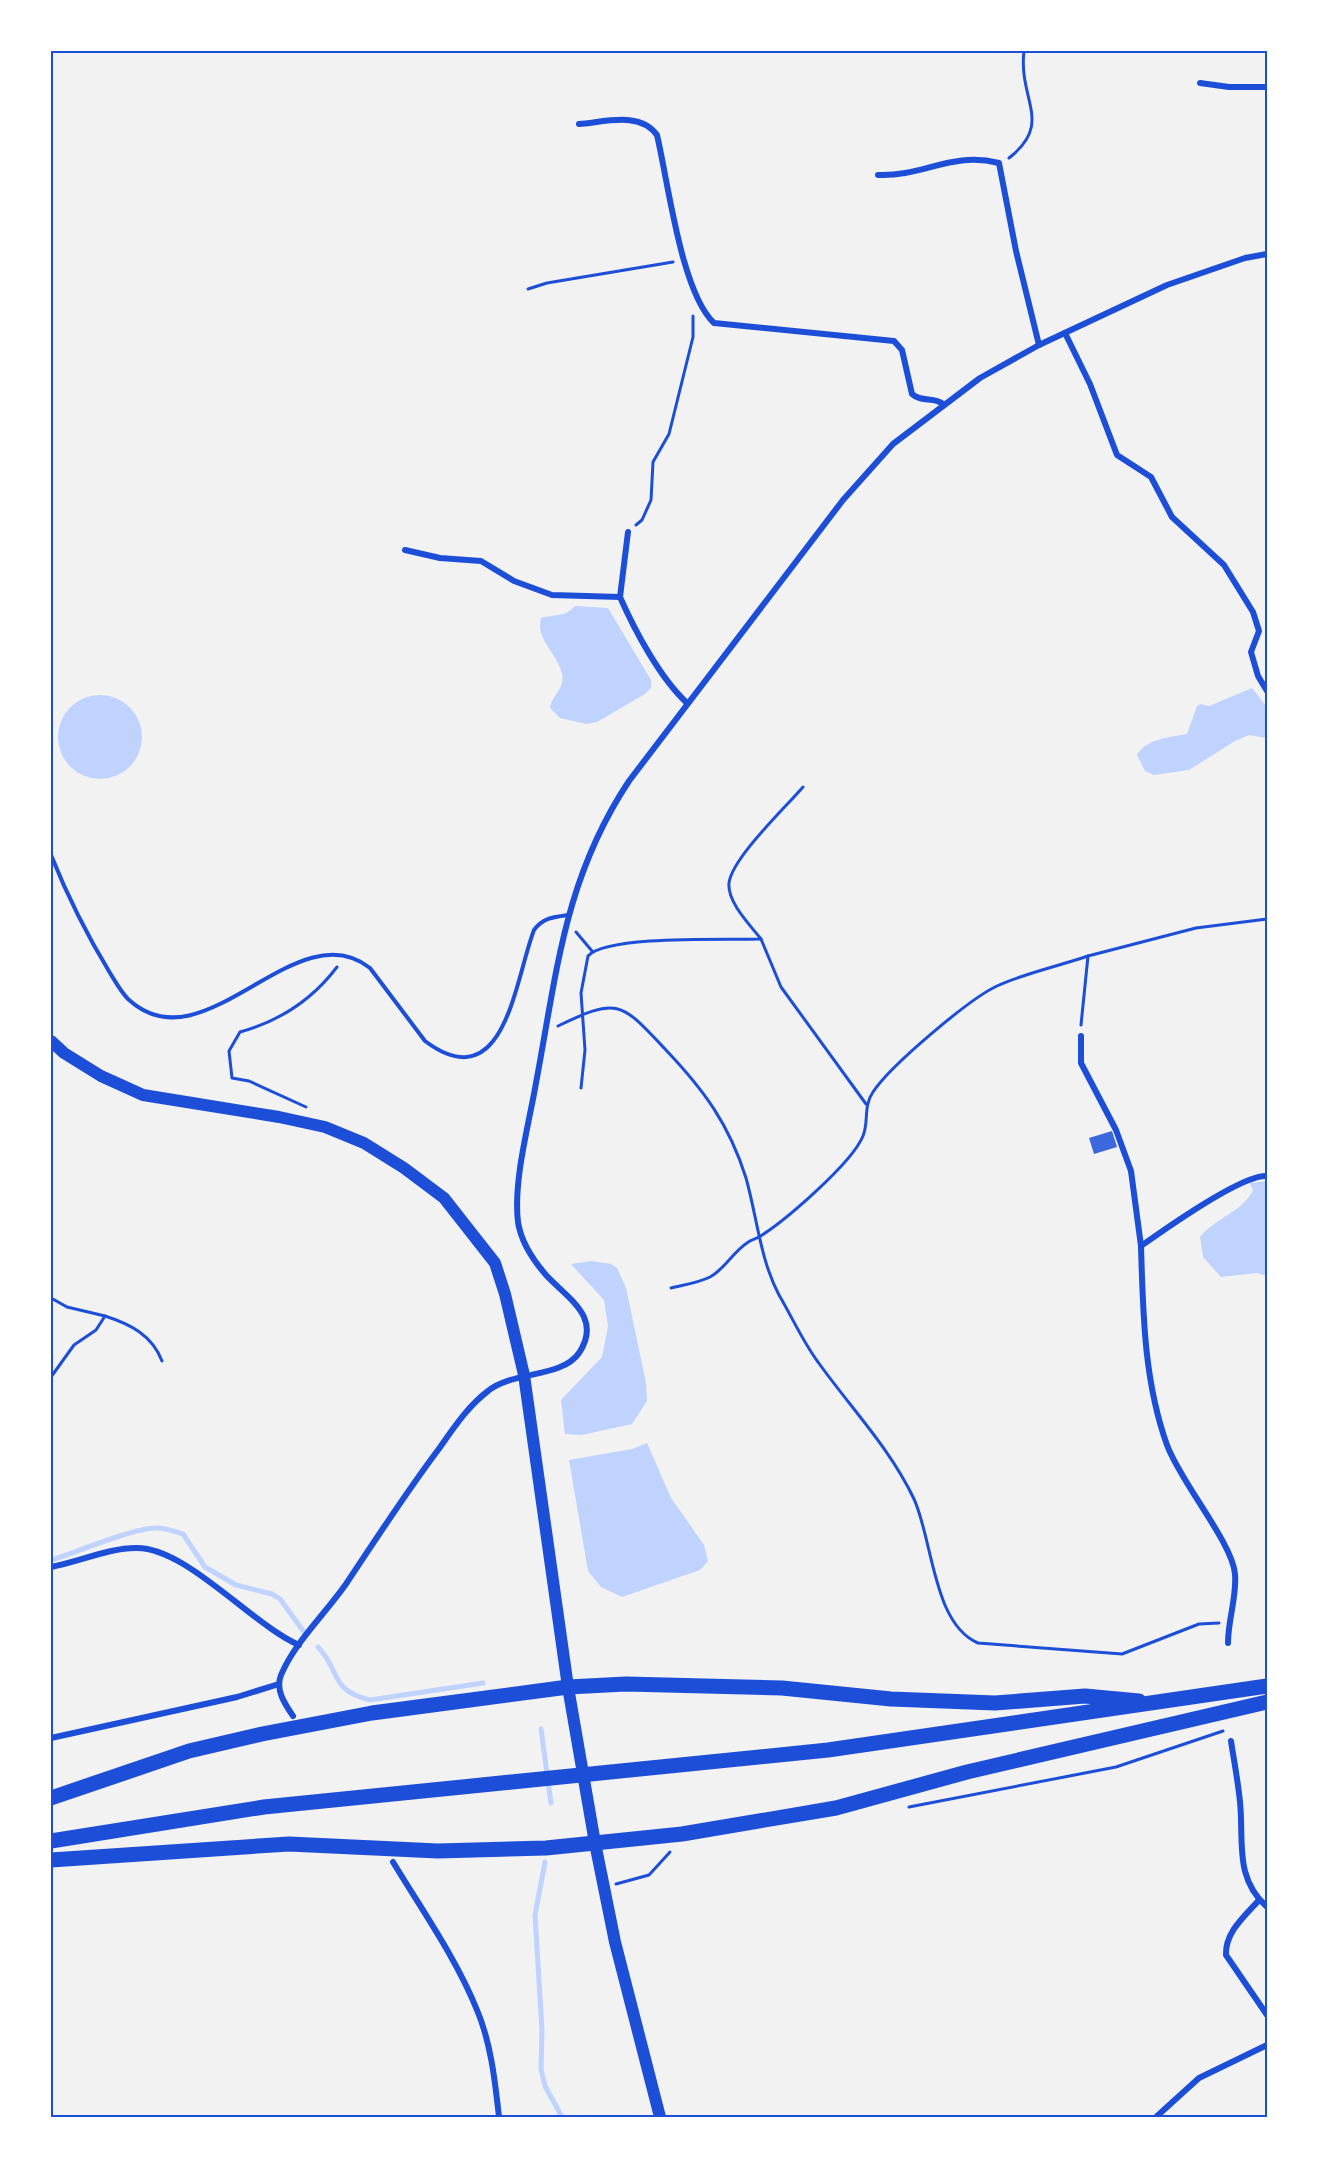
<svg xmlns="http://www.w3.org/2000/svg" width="1318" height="2168" viewBox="0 0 1318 2168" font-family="Karla,sans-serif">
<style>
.water{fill:#bfd3fe}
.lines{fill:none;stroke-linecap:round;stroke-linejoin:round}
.stream{stroke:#bfd3fe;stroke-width:5}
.building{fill:#3d67dc}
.path{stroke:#1d4ed8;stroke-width:3}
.service{stroke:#1d4ed8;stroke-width:4}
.minor{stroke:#1d4ed8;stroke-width:6}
.secondary{stroke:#1d4ed8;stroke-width:12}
.motorway{stroke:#1d4ed8;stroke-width:15}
.neatline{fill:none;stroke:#1d4ed8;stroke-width:2}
</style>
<rect width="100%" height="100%" fill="#f2f2f2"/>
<!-- water -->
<g class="water">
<path d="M575,606L608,608L651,680V688L645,694L597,722L587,724L560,718L550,708C552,694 565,690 562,674C558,654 535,639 541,618C555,614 564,618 575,606Z"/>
<path d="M1252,688L1267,707V738L1249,735L1235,741L1189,770L1154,775L1145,771L1137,755C1145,739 1171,737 1187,734L1197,706L1201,704L1209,706Z"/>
<circle cx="100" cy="737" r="42"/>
<path d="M1267,1181V1276L1257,1273L1221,1277L1203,1257L1200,1237C1215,1218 1243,1212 1253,1190L1250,1183Z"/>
<path d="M591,1261L611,1264L617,1268L626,1288L646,1383L647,1401L632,1424L582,1435L565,1434L561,1400L602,1357L608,1326L604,1300L571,1264Z"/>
<path d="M647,1443L671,1498L704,1545L708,1561L700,1570L622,1597L601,1587L588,1571L569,1460L632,1449Z"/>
</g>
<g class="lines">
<!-- stream -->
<g class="stream">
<path d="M55,1559C79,1551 134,1528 156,1528C165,1527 175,1532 183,1534L205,1567L236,1585L272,1594L280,1599L304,1632"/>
<path d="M318,1647C341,1671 329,1690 370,1700L483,1683"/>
<path d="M541,1729L551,1803"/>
<path d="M545,1862L535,1915L542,2030L541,2069L545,2086L562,2117"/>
</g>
</g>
<!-- building -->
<path class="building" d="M1112,1131L1117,1147L1094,1154L1089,1138Z"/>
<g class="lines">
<!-- path -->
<g class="path">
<path d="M1009,158C1054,123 1018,100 1024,51"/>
<path d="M528,289L547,283L673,262"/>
<path d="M636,525L642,520L651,500L653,462L669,434L693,337V316"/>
<path d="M576,932L592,951"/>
<path d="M761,939L781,987L866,1104"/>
<path d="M1081,1025L1088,956L1196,928L1267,919"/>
<path d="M558,1026C618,997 621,1002 665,1049C704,1090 729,1124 746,1178C757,1217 760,1259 779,1295C792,1317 803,1342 818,1362C850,1407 890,1448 914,1499C933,1541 933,1624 978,1643L1122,1654L1199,1624L1219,1623"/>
<path d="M581,1088L585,1050L581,993L588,956C607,935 730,940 761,939C750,925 727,902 729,883C732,858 785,808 803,787"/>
<path d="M306,1107L249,1081L232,1078L229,1051L240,1032C280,1021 312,1000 337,967"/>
<path d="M671,1288C683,1285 698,1283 710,1277C725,1269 733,1252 747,1243C750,1240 755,1239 759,1237C785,1221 852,1163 863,1136C869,1122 863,1106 873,1092C890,1066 969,999 997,986C1025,973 1059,966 1088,956"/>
<path d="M51,1298L67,1307L105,1316L96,1330L74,1345L51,1377"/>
<path d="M105,1316C130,1324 152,1335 162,1361"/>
<path d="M909,1807L1116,1767L1223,1731"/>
<path d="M616,1884L649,1875L670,1852"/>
</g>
<!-- service -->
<path class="service" d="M51,855C67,895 87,935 110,973C115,981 121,992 128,999C204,1070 295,909 370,968L425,1041C505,1101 515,979 534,930C543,918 553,917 568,915"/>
<!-- minor -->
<g class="minor">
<path d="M1200,83L1229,87H1267"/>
<path d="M579,124C605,122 640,111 657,135C668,181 681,292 714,323L894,341L902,350L912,394C922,403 934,396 943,404"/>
<path d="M878,175C923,177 951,151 999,163L1016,251L1039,345"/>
<path d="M1065,333L1090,384L1117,455L1151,477L1172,517L1224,565L1253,612L1259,631L1251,652L1258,676L1267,691"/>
<path d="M405,550L440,558L481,561L514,581L552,595L620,597C635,631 660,678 687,703"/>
<path d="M620,597L628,532"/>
<path d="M1081,1036V1063L1116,1130L1131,1171L1141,1246"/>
<path d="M51,1567C79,1562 108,1548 136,1548C186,1547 251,1624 299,1645"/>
<path d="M1228,1643C1228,1619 1237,1597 1235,1574C1232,1542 1181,1483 1167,1445C1144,1381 1143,1313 1141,1246C1165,1229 1242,1174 1267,1176"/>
<path d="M293,1716C285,1704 275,1690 281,1675C295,1642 325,1614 346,1584C376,1539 405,1494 438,1450C453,1429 467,1407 488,1391C512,1371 562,1378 579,1353C603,1317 567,1298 546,1275C533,1260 521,1242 518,1222C513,1181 529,1124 536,1083C557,972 564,879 629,781L843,500L893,444L980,378L1039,345L1167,285L1245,258L1267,254"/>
<path d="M51,1738L237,1697L279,1684"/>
<path d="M1231,1741C1234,1761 1238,1781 1240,1802C1244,1841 1234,1878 1267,1907"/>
<path d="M393,1862C422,1910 456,1958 477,2010C491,2043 495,2081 499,2117"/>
<path d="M1259,1900C1245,1916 1225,1932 1226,1955L1267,2015"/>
<path d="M1156,2117L1199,2078L1267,2045"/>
</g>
<!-- secondary -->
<path class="secondary" d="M51,1041L64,1053L101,1076L143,1095L279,1117L325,1127L364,1143L404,1168L444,1198L495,1263L505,1294L524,1375L568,1687L595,1843L615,1942L660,2117"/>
<!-- motorway -->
<g class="motorway">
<path d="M51,1798L189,1751L262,1734L372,1713L568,1687L626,1684L782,1688L891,1699L995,1703L1085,1696L1139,1701"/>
<path d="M51,1841L264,1807L828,1750L1267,1686"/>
<path d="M51,1860L289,1844L438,1851L546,1848L682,1834L836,1808L967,1772L1267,1702"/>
</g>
</g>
<!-- border -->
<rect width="1318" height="2168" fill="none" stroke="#ffffff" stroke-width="105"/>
<rect x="52" y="52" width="1214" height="2064" class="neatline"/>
</svg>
